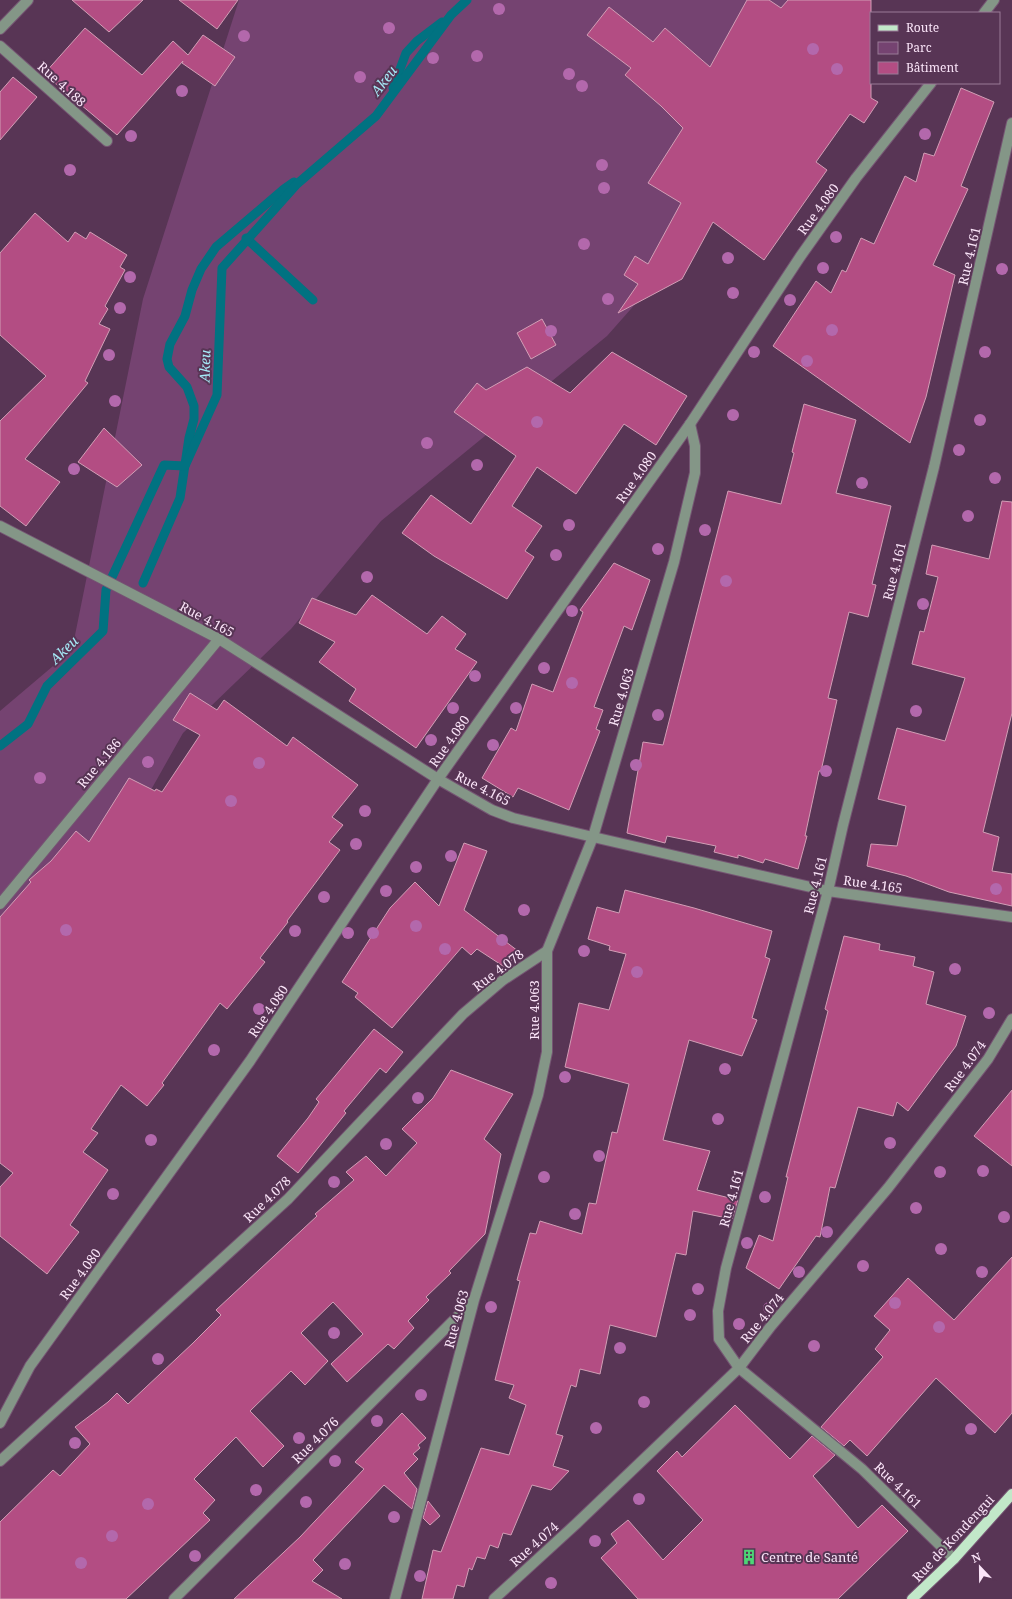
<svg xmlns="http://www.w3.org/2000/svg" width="1012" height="1599" viewBox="0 0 1012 1599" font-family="'Noto Serif',serif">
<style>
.green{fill:#754371}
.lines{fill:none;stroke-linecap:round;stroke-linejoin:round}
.stream{stroke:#017281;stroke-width:9}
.building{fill:#b34d83;stroke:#d29eb6}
.minor-casing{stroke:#755573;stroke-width:12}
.major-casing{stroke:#755573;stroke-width:12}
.minor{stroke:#849687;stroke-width:10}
.major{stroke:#c2e8c9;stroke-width:10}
.tree{fill:#b368ac}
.labels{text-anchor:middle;stroke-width:4;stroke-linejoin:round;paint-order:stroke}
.street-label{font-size:13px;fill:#fbe5f9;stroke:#583555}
.poi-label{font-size:13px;fill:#fbe5f9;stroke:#583555;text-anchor:start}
.water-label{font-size:14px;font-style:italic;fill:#a6eaf7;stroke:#583555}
</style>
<rect width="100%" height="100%" fill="#583555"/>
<!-- green -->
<path class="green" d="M239,0H826L737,189L607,336L381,521L291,629L183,733L0,1058V711L72,650L143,299Z"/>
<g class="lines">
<!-- stream -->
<g class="stream">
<path d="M393,88L406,53L417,41L442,22"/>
<path d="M246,238L313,300"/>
<path d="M143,583L180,498L189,438L194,419V406L187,387L169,367L167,359L170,344L185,316L192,290L201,269L216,247L284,189L294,182"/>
<path d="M0,746L28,724L47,686L103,631L106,590L164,465L185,466L217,395L222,268L297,184L376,116L451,15L467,0"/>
</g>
</g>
<!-- building -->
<g class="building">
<path d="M72,0H143L109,32Z"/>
<path d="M179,0H238L217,29Z"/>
<path d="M747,0H769L781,8L788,0H871V98L878,102L864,123L850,114L816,162L827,170L764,260L713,222L682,279L618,313L638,284L624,275L635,256L648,264L681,203L648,183L683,128L661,106L625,75L631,68L587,35L609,7L653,42L665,28L710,67Z"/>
<path d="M85,28L142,75L173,41L188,55L203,35L235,57L215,86L182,63L183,61L117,135L44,74Z"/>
<path d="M13,77L37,97L0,140V92Z"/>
<path d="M961,88L994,102L961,186L968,189L933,265L955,275L926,397L910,443L773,346L816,281L831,293L842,270L846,272L861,238L874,244L905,176L916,182L924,153L934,156Z"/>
<path d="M35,213L68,242L75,232L86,239L90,232L127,255L120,267L125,270L105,306L108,309L99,324L110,329L85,381L88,383L25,459L60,482L26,526L0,506V421L46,376L0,335V253Z"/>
<path d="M542,319L556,345L531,359L517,333Z"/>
<path d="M612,352L687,396L656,445L624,424L576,494L537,467L512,506L542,526L525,551L534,557L507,599L434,556L402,533L431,495L471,524L516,456L454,412L477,383L486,390L527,367L570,393Z"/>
<path d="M804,404L856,420L836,493L891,506L872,584L876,585L868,617L849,612L828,698L837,700L821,771H819L805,836H807L798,869L765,859L763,863L738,855V858L714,852L716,846L667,836L665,843L627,833L643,742L663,745L728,491L781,504L794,453L792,452Z"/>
<path d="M104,428L142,465L117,487L78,462Z"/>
<path d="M1002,501L1012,502V713L983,832L999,837L992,871L1012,874V906L949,892L906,876L867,866L871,844L897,846L906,806L878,799L897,728L945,741L965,678L912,664L920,631L924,632L938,577L926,574L932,545L989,559Z"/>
<path d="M614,563L650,580L632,630L624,626L594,707L603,710L596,729L600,731L569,810L518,788L513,797L482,778L511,728L516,731L532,684L553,692L583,612L580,610Z"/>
<path d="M372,595L427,634L442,616L466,634L455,649L477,662L416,748L349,701L356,689L319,662L335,642L299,623L312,598L356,615Z"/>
<path d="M190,693L217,710L224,700L287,746L293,737L358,785L332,817L343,825L329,842L340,850L287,921L288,922L260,958L265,962L227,1009L220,1003L162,1083L164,1085L147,1106L121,1085L91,1129L98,1133L83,1152L108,1170L70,1225L79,1232L47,1274L0,1236V1187L13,1173L0,1163V917L31,882L29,880L51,861L76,831L89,842L129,778L155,791L156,789L162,792L200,735L173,720Z"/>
<path d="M464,843L487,851L464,910L518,951L506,968L477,949L471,955L462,947L392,1028L355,997L358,993L342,982L390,908L415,882L439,906Z"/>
<path d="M625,890L694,908L772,931L765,957L770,959L752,1018L757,1020L742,1056L689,1040L663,1140L710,1151L697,1190L738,1200L732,1219L693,1211L686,1255L676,1253L656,1337L610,1325L600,1374L580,1369L576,1387L571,1385L556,1434L563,1436L553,1466L569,1471L551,1490L532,1485L511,1535L503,1533L498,1548L490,1545L485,1559L477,1557L472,1570L469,1568L464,1587L457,1585L453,1599H422L433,1550L441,1552L481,1448L509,1455L526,1405L509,1398L514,1385L495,1380L520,1281L517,1280L530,1233L536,1234L540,1221L582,1234L589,1203L596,1204L612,1132L617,1133L629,1084L565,1067L579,1003L609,1010L626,954L609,950L610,946L588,939L597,907L619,913Z"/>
<path d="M844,936L880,944L879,950L915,957L913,966L934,972L926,1004L966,1016L956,1046L908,1111L897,1102L893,1116L858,1107L835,1188L830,1187L820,1237L816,1236L779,1289L746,1268L759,1235L773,1241L788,1177H786L828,1011L825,1009Z"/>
<path d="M374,1029L403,1052L386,1073L380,1068L344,1111L346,1113L298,1173L277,1156L308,1118L319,1102L316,1099Z"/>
<path d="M451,1070L513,1094L484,1139L501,1154L485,1234L449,1271L451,1273L426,1297L429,1300L408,1321L414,1328L394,1349L388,1344L347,1382L331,1364L363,1334L333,1302L301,1333L328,1361L305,1385L291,1371L250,1411L284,1446L263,1467L236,1437L194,1479L215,1500L203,1513L210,1520L126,1599H0V1522L53,1470L60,1476L90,1444L75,1427L108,1402L117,1393L128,1404L193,1343L221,1315L216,1310L317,1216L315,1214L354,1180L346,1172L366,1156L386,1176L417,1143L402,1129L433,1098Z"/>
<path d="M1012,1090V1166L974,1136Z"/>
<path d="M1012,1257V1413L995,1433L936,1378L867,1456L850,1440L844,1446L821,1427L883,1357L875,1349L890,1330L874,1316L908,1278L954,1320Z"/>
<path d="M735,1405L790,1459L812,1436L835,1455L813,1476L858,1528L882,1505L908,1531L838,1599H638L601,1558L617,1543L611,1534L628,1520L663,1560L703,1520L657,1471L677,1451L682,1457Z"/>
<path d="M402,1413L426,1438L418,1445L420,1448L413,1454L418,1459L404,1473L417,1489L412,1509L384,1485L313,1560L323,1570L312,1581L342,1599H234L300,1537L364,1469L355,1462Z"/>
<path d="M428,1501L440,1516L430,1525L423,1518Z"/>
</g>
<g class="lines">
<defs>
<g id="minor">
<path d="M984,13L994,0"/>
<path d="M0,29L28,0"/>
<path d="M0,46L107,141"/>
<path d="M0,526L219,639L438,779L492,810L513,818L593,837L828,891L1012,917"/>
<path d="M0,904L219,639"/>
<path d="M0,1423L30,1366L250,1061L438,779L690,424L800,257L856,178L931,83"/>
<path d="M0,1461L288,1199L463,1014L503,980L547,951"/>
<path d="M954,1559L862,1469L739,1368L719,1339L718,1311L726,1268L828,891L843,825L934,467L1012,123"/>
<path d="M174,1599L473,1301"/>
<path d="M395,1599L474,1300L538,1095L547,1052V951L593,837L674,562L695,473V446L690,424"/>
<path d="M494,1599L577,1523L739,1368L771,1326L888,1188L988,1059L1012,1019"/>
</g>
<path id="major" d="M912,1599L954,1559L1012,1494"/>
</defs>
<!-- minor casing -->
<use href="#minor" class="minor-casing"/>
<!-- major casing -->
<use href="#major" class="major-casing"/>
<!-- minor -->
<use href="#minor" class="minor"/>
<!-- major -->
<use href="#major" class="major"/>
</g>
<!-- trees -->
<g class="tree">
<circle cx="499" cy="9" r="6"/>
<circle cx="389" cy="28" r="6"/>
<circle cx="244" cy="36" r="6"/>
<circle cx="813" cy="49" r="6"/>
<circle cx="477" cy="56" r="6"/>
<circle cx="433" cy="58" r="6"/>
<circle cx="837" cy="69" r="6"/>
<circle cx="569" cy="74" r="6"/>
<circle cx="360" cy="77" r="6"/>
<circle cx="582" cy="86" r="6"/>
<circle cx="182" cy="91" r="6"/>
<circle cx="925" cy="134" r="6"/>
<circle cx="131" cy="136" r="6"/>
<circle cx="602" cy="165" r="6"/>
<circle cx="70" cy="170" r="6"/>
<circle cx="604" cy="188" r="6"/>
<circle cx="836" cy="237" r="6"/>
<circle cx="584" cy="244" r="6"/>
<circle cx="728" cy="258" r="6"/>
<circle cx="823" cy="268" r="6"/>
<circle cx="1002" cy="269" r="6"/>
<circle cx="130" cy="277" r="6"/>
<circle cx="733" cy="293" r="6"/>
<circle cx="608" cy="299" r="6"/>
<circle cx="790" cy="300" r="6"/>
<circle cx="120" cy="308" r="6"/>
<circle cx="832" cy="330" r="6"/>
<circle cx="551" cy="331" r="6"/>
<circle cx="754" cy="352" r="6"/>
<circle cx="985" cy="352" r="6"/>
<circle cx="109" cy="355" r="6"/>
<circle cx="807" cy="361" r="6"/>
<circle cx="115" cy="401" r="6"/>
<circle cx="733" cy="415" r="6"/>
<circle cx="980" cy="420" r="6"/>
<circle cx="537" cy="422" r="6"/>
<circle cx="427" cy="443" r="6"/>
<circle cx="959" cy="450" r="6"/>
<circle cx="477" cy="465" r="6"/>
<circle cx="74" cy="469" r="6"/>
<circle cx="995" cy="478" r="6"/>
<circle cx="862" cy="483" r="6"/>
<circle cx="968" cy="516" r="6"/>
<circle cx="569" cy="525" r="6"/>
<circle cx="705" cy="530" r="6"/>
<circle cx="658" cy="549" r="6"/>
<circle cx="556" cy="555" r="6"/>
<circle cx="367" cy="577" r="6"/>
<circle cx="726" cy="581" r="6"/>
<circle cx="923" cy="604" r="6"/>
<circle cx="572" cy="611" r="6"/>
<circle cx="544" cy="668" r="6"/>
<circle cx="475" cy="676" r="6"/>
<circle cx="572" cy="683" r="6"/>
<circle cx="453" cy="708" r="6"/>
<circle cx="516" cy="708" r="6"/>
<circle cx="916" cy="711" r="6"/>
<circle cx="658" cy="715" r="6"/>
<circle cx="431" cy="740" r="6"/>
<circle cx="493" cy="745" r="6"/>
<circle cx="148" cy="762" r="6"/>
<circle cx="259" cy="763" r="6"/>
<circle cx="636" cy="765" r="6"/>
<circle cx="826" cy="771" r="6"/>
<circle cx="40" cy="778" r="6"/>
<circle cx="231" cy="801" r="6"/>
<circle cx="365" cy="811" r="6"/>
<circle cx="356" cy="844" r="6"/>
<circle cx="451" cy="856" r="6"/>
<circle cx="416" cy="867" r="6"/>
<circle cx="996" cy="889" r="6"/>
<circle cx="386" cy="891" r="6"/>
<circle cx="324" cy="897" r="6"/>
<circle cx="524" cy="910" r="6"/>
<circle cx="416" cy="926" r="6"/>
<circle cx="66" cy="930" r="6"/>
<circle cx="295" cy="931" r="6"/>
<circle cx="348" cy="933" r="6"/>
<circle cx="373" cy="933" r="6"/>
<circle cx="502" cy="940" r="6"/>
<circle cx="445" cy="949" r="6"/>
<circle cx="584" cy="951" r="6"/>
<circle cx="955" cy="969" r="6"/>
<circle cx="637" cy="972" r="6"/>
<circle cx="259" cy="1009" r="6"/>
<circle cx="989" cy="1013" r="6"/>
<circle cx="214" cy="1050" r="6"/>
<circle cx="975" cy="1052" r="6"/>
<circle cx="725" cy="1069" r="6"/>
<circle cx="565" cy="1077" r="6"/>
<circle cx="418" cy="1098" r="6"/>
<circle cx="718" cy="1119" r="6"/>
<circle cx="151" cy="1140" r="6"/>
<circle cx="890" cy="1143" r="6"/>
<circle cx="386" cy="1144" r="6"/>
<circle cx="599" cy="1156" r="6"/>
<circle cx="983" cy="1171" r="6"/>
<circle cx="940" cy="1172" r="6"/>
<circle cx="544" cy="1177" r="6"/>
<circle cx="334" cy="1182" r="6"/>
<circle cx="113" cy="1194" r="6"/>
<circle cx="765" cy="1197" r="6"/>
<circle cx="916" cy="1208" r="6"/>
<circle cx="575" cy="1214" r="6"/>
<circle cx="1004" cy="1217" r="6"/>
<circle cx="827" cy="1232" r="6"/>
<circle cx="747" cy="1243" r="6"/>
<circle cx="941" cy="1249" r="6"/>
<circle cx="863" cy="1266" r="6"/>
<circle cx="799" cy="1272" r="6"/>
<circle cx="982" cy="1272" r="6"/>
<circle cx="698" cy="1289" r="6"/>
<circle cx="895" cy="1303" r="6"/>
<circle cx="491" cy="1307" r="6"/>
<circle cx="769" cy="1308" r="6"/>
<circle cx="690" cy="1315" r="6"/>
<circle cx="739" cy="1324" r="6"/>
<circle cx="939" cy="1327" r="6"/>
<circle cx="334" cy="1333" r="6"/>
<circle cx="814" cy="1346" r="6"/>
<circle cx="620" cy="1348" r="6"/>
<circle cx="158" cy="1359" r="6"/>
<circle cx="421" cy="1395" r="6"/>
<circle cx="644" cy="1402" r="6"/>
<circle cx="377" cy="1421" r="6"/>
<circle cx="596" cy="1428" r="6"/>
<circle cx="971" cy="1429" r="6"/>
<circle cx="299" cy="1438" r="6"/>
<circle cx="75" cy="1443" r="6"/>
<circle cx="335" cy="1461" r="6"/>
<circle cx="256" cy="1490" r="6"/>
<circle cx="639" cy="1499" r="6"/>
<circle cx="306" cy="1502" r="6"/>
<circle cx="148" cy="1504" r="6"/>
<circle cx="394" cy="1517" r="6"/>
<circle cx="112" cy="1536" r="6"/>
<circle cx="595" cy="1541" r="6"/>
<circle cx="195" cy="1556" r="6"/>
<circle cx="81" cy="1563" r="6"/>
<circle cx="345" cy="1564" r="6"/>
<circle cx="420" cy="1576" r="6"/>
<circle cx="551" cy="1583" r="6"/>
</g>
<!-- icons -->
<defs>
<symbol id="building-bare" viewBox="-9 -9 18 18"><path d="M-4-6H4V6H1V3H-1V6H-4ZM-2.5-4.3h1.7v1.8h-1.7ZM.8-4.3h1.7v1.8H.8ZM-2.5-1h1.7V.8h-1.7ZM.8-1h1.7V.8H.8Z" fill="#4dd676" stroke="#583555" stroke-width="2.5" paint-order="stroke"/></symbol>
</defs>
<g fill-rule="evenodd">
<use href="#building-bare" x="738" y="1546" width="22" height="22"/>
</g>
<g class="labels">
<!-- street labels -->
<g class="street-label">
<text transform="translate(62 84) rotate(42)" y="5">Rue 4.188</text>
<text transform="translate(818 209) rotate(-54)" y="5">Rue 4.080</text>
<text transform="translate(969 256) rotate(-77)" y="5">Rue 4.161</text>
<text transform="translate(636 477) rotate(-55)" y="5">Rue 4.080</text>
<text transform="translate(894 571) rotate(-76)" y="5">Rue 4.161</text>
<text transform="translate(207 619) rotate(28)" y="5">Rue 4.165</text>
<text transform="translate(621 697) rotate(-74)" y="5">Rue 4.063</text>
<text transform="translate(449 741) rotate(-55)" y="5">Rue 4.080</text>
<text transform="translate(99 763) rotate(-50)" y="5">Rue 4.186</text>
<text transform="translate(483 788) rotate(27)" y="5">Rue 4.165</text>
<text transform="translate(873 884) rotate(8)" y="5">Rue 4.165</text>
<text transform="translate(815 885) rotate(-76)" y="5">Rue 4.161</text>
<text transform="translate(498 970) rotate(-37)" y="5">Rue 4.078</text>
<text transform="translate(534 1010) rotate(-90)" y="5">Rue 4.063</text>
<text transform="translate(268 1011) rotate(-56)" y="5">Rue 4.080</text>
<text transform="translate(965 1066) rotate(-54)" y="5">Rue 4.074</text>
<text transform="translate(731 1198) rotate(-75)" y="5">Rue 4.161</text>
<text transform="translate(267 1199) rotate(-44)" y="5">Rue 4.078</text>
<text transform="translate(80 1274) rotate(-54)" y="5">Rue 4.080</text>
<text transform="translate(762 1318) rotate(-51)" y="5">Rue 4.074</text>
<text transform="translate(456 1319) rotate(-75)" y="5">Rue 4.063</text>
<text transform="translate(315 1440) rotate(-45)" y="5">Rue 4.076</text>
<text transform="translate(898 1485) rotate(44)" y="5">Rue 4.161</text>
<text transform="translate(953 1538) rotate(-47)" y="5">Rue de Kondengui</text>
<text transform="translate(534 1544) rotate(-42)" y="5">Rue 4.074</text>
</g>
<!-- poi labels -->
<g class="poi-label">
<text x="761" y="1562">Centre de Santé</text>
</g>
<!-- water labels -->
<g class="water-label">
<text transform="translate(384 81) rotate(-53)" y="5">Akeu</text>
<text transform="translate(205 366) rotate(-88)" y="5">Akeu</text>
<text transform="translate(64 650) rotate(-44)" y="5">Akeu</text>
</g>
</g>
<!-- legend -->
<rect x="870" y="12" width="130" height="72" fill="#583555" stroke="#997b97"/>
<rect x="878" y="25" width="20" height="6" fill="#c2e8c9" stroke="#997b97"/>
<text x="906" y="32" font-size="12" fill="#fbe5f9">Route</text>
<rect x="878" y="42" width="20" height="12" fill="#754371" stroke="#997b97"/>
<text x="906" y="52" font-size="12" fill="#fbe5f9">Parc</text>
<rect x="878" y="62" width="20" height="12" fill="#b34d83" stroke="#997b97"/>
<text x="906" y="72" font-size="12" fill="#fbe5f9">Bâtiment</text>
<!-- north arrow -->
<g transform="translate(980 1567) rotate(338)" stroke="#583555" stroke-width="3" paint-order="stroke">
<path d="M0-3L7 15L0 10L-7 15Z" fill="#fbe5f9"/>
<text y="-6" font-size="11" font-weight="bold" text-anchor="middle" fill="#fbe5f9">N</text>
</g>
</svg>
